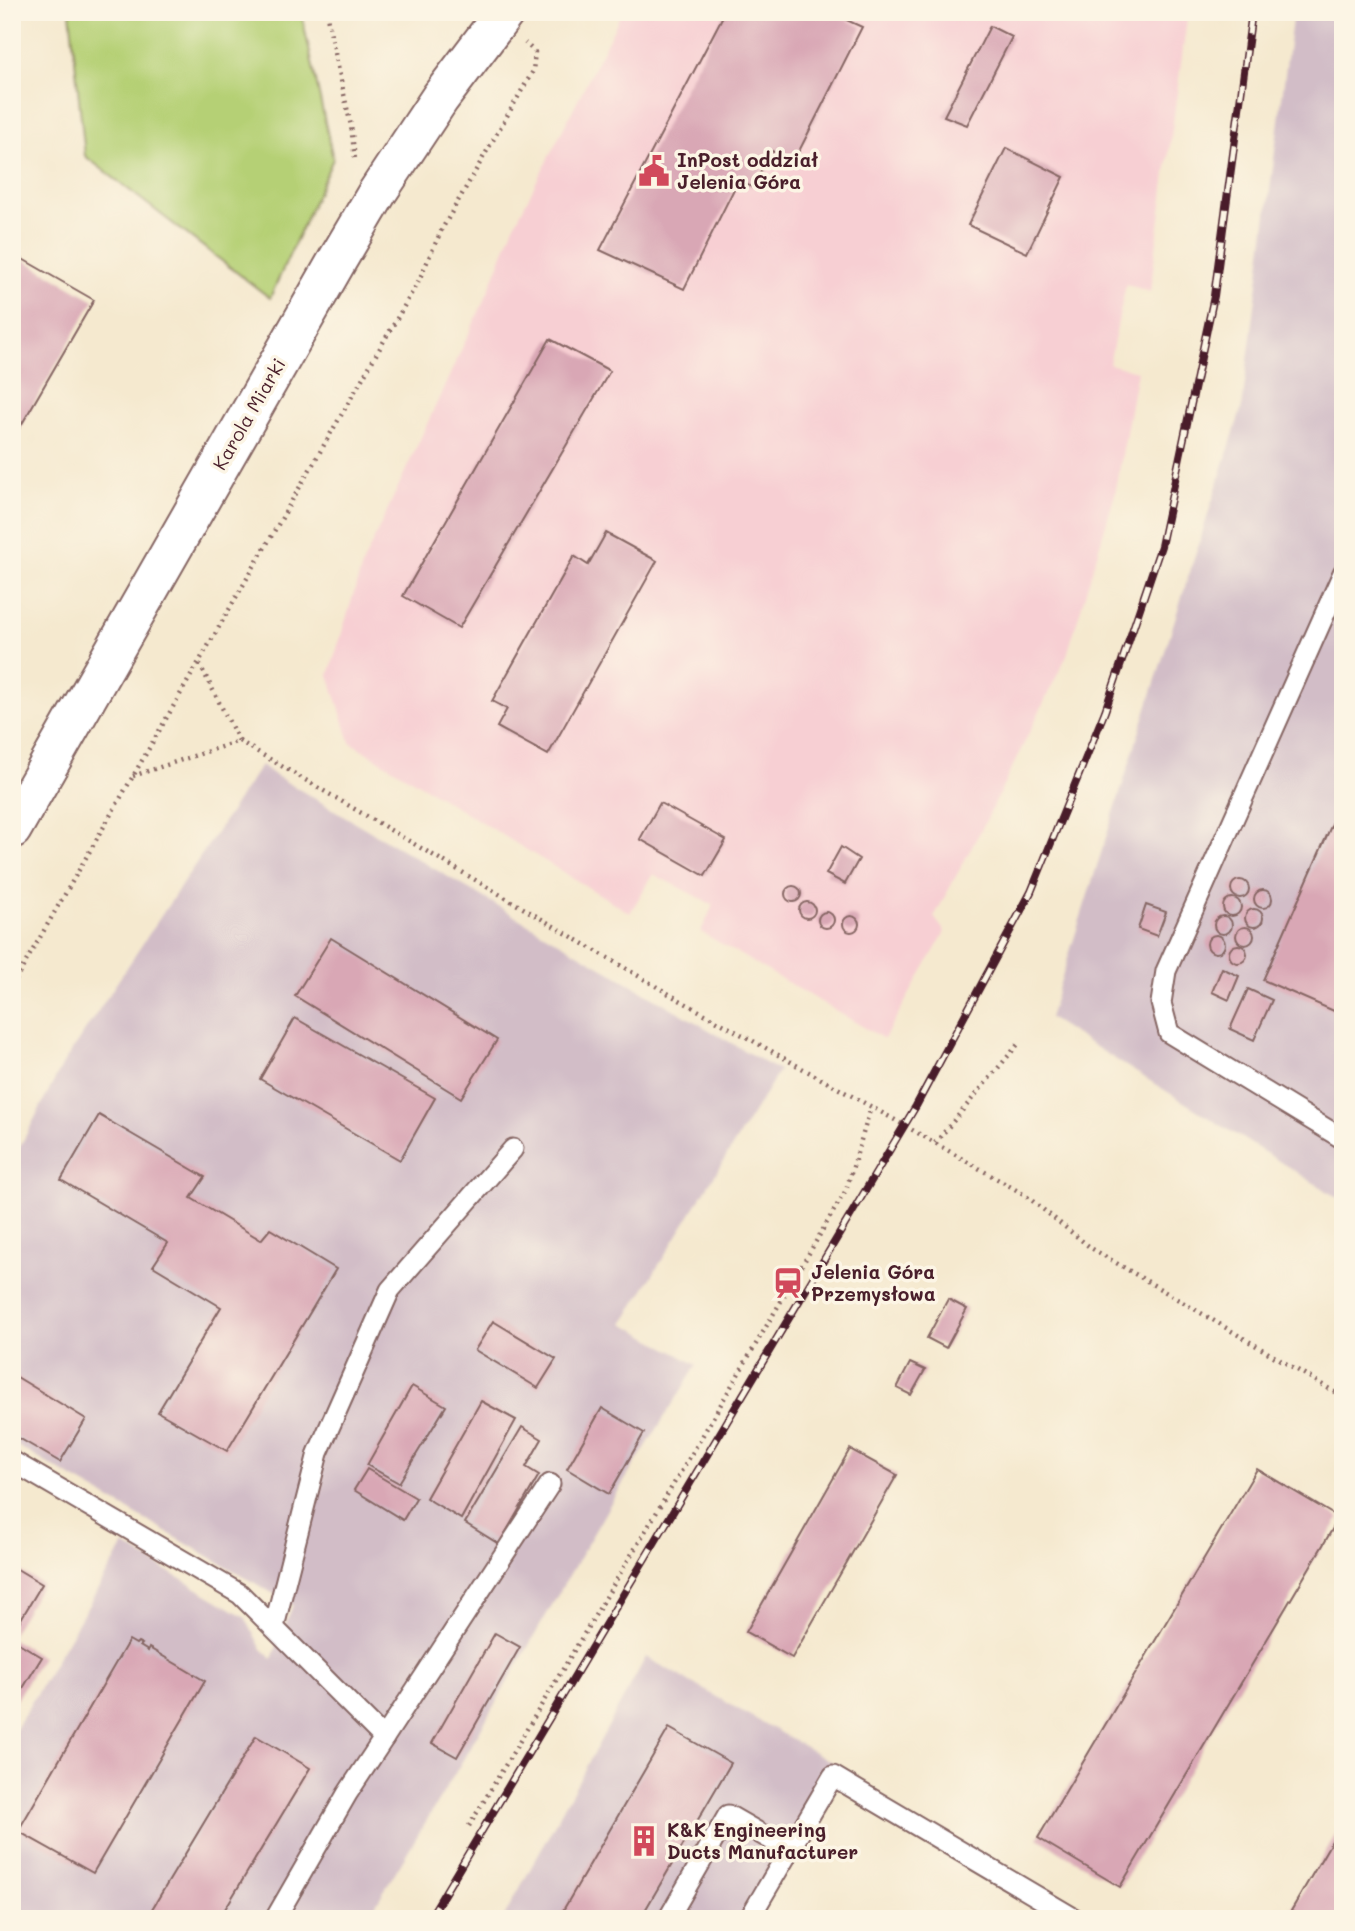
<svg xmlns="http://www.w3.org/2000/svg" width="1355" height="1931" viewBox="0 0 1355 1931" font-family="Mali,sans-serif">
<style>
.built{fill:#f7cfd3}
.industrial{fill:#d2bdc7}
.green{fill:#b5d075;stroke:#807850;stroke-width:2}
.building{fill:#d9a7b5}
.lines{fill:none;stroke-linecap:round;stroke-linejoin:round}
.service-casing{stroke:#866664;stroke-width:23}
.minor-casing{stroke:#866664;stroke-width:42}
.path{stroke:#866664;stroke-width:4.5;stroke-dasharray:2 5;stroke-linecap:butt}
.service{stroke:#fff;stroke-width:19}
.minor{stroke:#fff;stroke-width:38}
.rail-casing{stroke:#4a1f2b;stroke-width:8}
.rail{stroke:#fcf5e5;stroke-width:5;stroke-dasharray:16;stroke-linecap:butt}
.labels{text-anchor:middle;stroke-width:7;stroke-linejoin:round;paint-order:stroke}
.poi-label{font-size:19px;font-weight:bold;fill:#4a1f2b;stroke:#fcf5e5;text-anchor:start}
.street-label{font-size:19px;fill:#4a1f2b;stroke:#fcf5e5}
</style>
<rect width="100%" height="100%" fill="#fcf5e5"/>
<filter id="ink" filterUnits="userSpaceOnUse"><feTurbulence type="fractalNoise" baseFrequency=".0143" numOctaves="2"/><feDisplacementMap in="SourceGraphic" scale="14" xChannelSelector="R" yChannelSelector="G"/><feConvolveMatrix kernelMatrix="1 2 1 2 8 2 1 2 1" color-interpolation-filters="sRGB"/></filter>
<filter id="wash" filterUnits="userSpaceOnUse"><feTurbulence type="fractalNoise" baseFrequency=".00686" numOctaves="4" result="noise"/><feDisplacementMap in="SourceGraphic" scale="28" xChannelSelector="R" yChannelSelector="G"/><feGaussianBlur stdDeviation="1.57" result="paint"/><feColorMatrix in="noise" values="0 0 0 0 0 0 0 0 0 0 0 0 0 0 0 0 0 1.4 0 .05"/><feComposite in="paint" operator="in"/></filter>
<g filter="url(#wash)">
<rect width="100%" height="100%" fill="#f5e9cf"/>
<!-- built -->
<path class="built" d="M622,12H1188L1150,292L1126,284L1109,364L1137,371L1115,494L1067,655L990,813L934,917L945,932L884,1039L701,932L713,905L653,874L630,913L350,742L329,675L363,563L488,292L513,228Z"/>
<!-- industrial -->
<g class="industrial">
<path d="M1293,12H1343V1201L1049,1018L1242,407Z"/>
<path d="M261,765L271,773L779,1071L623,1323L697,1365L612,1501L457,1770L367,1919H12V1735L124,1545L245,1617L261,1648L272,1658L293,1605L12,1443V1162L63,1064Z"/>
<path d="M646,1657L837,1765L746,1919H503Z"/>
</g>
<!-- green -->
<path class="green" d="M70,12H301L333,159L270,298L85,156Z"/>
<g id="blocks">
<!-- building -->
<g class="building">
<path d="M725,12H829L862,27L794,161L772,151L752,187L738,181L684,289L600,250Z"/>
<path d="M990,26L1012,37L967,125L944,116Z"/>
<path d="M1006,148L1064,177L1027,253L968,225Z"/>
<path d="M12,253L94,300L12,441Z"/>
<path d="M550,339L610,371L459,628L403,596Z"/>
<path d="M606,533L657,561L548,755L497,727L507,709L492,701L574,556L588,565Z"/>
<path d="M1343,799V1015L1263,980Z"/>
<path d="M660,803L726,840L705,876L640,839Z"/>
<path d="M841,847L859,859L845,884L826,874Z"/>
<circle cx="1240" cy="889" r="9"/>
<circle cx="793" cy="894" r="8"/>
<circle cx="1263" cy="899" r="9"/>
<circle cx="1232" cy="907" r="9"/>
<circle cx="807" cy="910" r="8"/>
<path d="M1146,905L1166,912L1157,936L1138,929Z"/>
<circle cx="1254" cy="918" r="9"/>
<circle cx="826" cy="920" r="8"/>
<circle cx="1223" cy="925" r="9"/>
<circle cx="851" cy="924" r="8"/>
<circle cx="1245" cy="936" r="9"/>
<circle cx="1216" cy="944" r="9"/>
<path d="M331,938L497,1040L461,1098L295,996Z"/>
<circle cx="1238" cy="954" r="9"/>
<path d="M1222,968L1239,976L1229,1000L1212,992Z"/>
<path d="M1248,989L1272,1000L1254,1040L1230,1029Z"/>
<path d="M295,1018L435,1098L400,1160L260,1079Z"/>
<path d="M99,1115L205,1177L191,1198L261,1240L270,1229L336,1269L227,1451L158,1412L221,1307L153,1266L168,1243L61,1180Z"/>
<path d="M948,1299L967,1309L946,1348L927,1338Z"/>
<path d="M493,1321L556,1359L538,1388L475,1350Z"/>
<path d="M910,1363L925,1370L911,1395L897,1388Z"/>
<path d="M12,1374L86,1419L60,1462L12,1434Z"/>
<path d="M412,1386L446,1406L399,1483L367,1465Z"/>
<path d="M481,1401L516,1420L461,1519L426,1498Z"/>
<path d="M602,1408L644,1433L609,1494L567,1469Z"/>
<path d="M522,1427L542,1439L526,1467L539,1475L499,1544L465,1523Z"/>
<path d="M850,1449L897,1475L792,1658L746,1632Z"/>
<path d="M367,1469L416,1498L403,1520L354,1490Z"/>
<path d="M1257,1469L1339,1518L1120,1887L1038,1838Z"/>
<path d="M12,1566L42,1584L12,1634Z"/>
<path d="M495,1633L520,1647L457,1757L432,1743Z"/>
<path d="M12,1639L42,1657L12,1706Z"/>
<path d="M129,1640L136,1644L138,1642L142,1644L140,1646L148,1651L149,1648L205,1681L93,1873L18,1831Z"/>
<path d="M669,1728L731,1763L640,1919H558Z"/>
<path d="M256,1736L310,1768L219,1919H146Z"/>
<path d="M1343,1822V1919H1305L1291,1911Z"/>
</g>
</g>
</g>
<g filter="url(#ink)">
<use href="#blocks" fill-opacity="0" stroke="#866664" stroke-width="2"/>
<g class="lines">
<defs>
<g id="service">
<path d="M1343,573L1166,971L1161,1003L1169,1033L1343,1139"/>
<path d="M12,1461L240,1594L384,1738L347,1794L275,1919"/>
<path d="M274,1627L318,1453L390,1290L513,1149"/>
<path d="M384,1738L550,1484"/>
<path d="M668,1919L728,1815L789,1850"/>
<path d="M749,1919L833,1776L1075,1919"/>
</g>
<path id="minor" d="M12,829L338,259L377,193L440,98L505,12"/>
</defs>
<!-- service casing -->
<use href="#service" class="service-casing"/>
<!-- minor casing -->
<use href="#minor" class="minor-casing"/>
<!-- path -->
<g class="path">
<path d="M326,12L351,126L355,159"/>
<path d="M239,741L676,998L895,1120L1025,1195L1091,1248L1343,1397"/>
<path d="M133,776L239,741L199,663"/>
<path d="M12,986L418,282L442,229L533,71L535,52L525,43"/>
<path d="M935,1143L1020,1042"/>
<path d="M469,1826L697,1445L846,1190L871,1107"/>
</g>
<!-- service -->
<use href="#service" class="service"/>
<!-- minor -->
<use href="#minor" class="minor"/>
<defs>
<path id="rail" d="M429,1919L916,1106L1031,892L1105,711L1161,546L1214,296L1252,12"/>
</defs>
<!-- rail casing -->
<use href="#rail" class="rail-casing"/>
<!-- rail -->
<use href="#rail" class="rail"/>
</g>
</g>
<!-- icons -->
<defs>
<symbol id="civic-bare" viewBox="-9 -9 18 18"><path d="M-.6-6.5H3V-4.5H.6V-3L4-1V1h2V6H-6V1h2V-1L-.6-3ZM-1.2 2.5V6h2.4V2.5Z" fill="#d1495b" stroke="#fcf5e5" stroke-width="2.5" paint-order="stroke"/></symbol>
<symbol id="station-bare" viewBox="-9 -9 18 18"><path d="M-3-6H3Q5-6 5-4V2Q5 4 3 4L4.5 6H3L1.5 4h-3L-3 6H-4.5L-3 4Q-5 4-5 2V-4Q-5-6-3-6ZM-3.5-4v3h7v-3ZM-3.5 1v1.5H-2V1ZM2 1v1.5H3.5V1Z" fill="#d1495b" stroke="#fcf5e5" stroke-width="2.5" paint-order="stroke"/></symbol>
<symbol id="building-bare" viewBox="-9 -9 18 18"><path d="M-4-6H4V6H1V3H-1V6H-4ZM-2.5-4.3h1.7v1.8h-1.7ZM.8-4.3h1.7v1.8H.8ZM-2.5-1h1.7V.8h-1.7ZM.8-1h1.7V.8H.8Z" fill="#d1495b" stroke="#fcf5e5" stroke-width="2.5" paint-order="stroke"/></symbol>
</defs>
<g fill-rule="evenodd">
<use href="#civic-bare" x="632" y="149" width="44" height="44"/>
<use href="#station-bare" x="766" y="1261" width="44" height="44"/>
<use href="#building-bare" x="622" y="1819" width="44" height="44"/>
</g>
<g class="labels">
<!-- poi labels -->
<g class="poi-label">
<text x="677" y="167">InPost oddział<tspan x="677" dy="22">Jelenia Góra</tspan></text>
<text x="811" y="1279">Jelenia Góra<tspan x="811" dy="22">Przemysłowa</tspan></text>
<text x="667" y="1837">K&amp;K Engineering<tspan x="667" dy="22">Ducts Manufacturer</tspan></text>
</g>
<!-- street labels -->
<g class="street-label">
<text transform="translate(249 414) rotate(-60)" y="7">Karola Miarki</text>
</g>
</g>
<!-- margin -->
<rect width="1355" height="1931" fill="none" stroke="#fcf5e5" stroke-width="42"/>
</svg>
